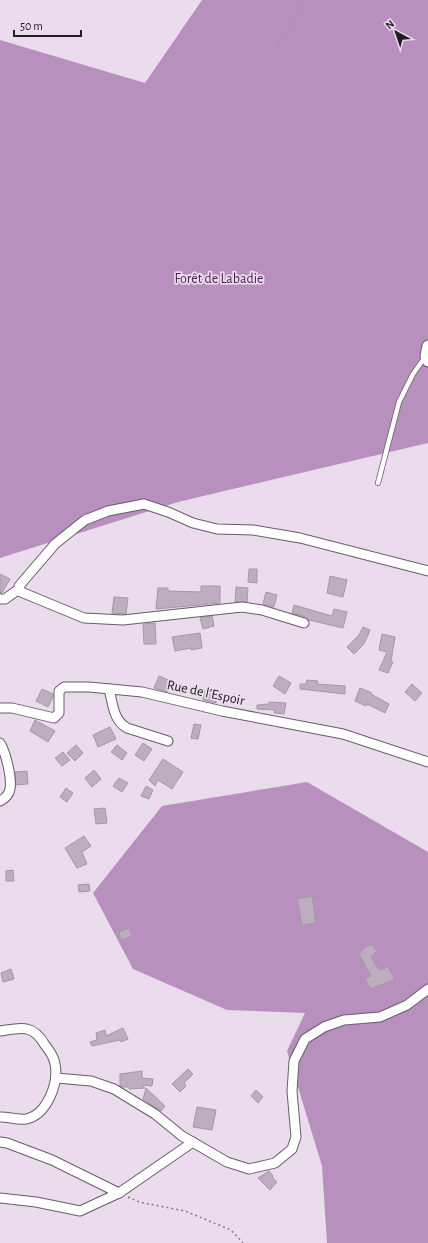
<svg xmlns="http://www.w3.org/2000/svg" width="428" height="1243" viewBox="0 0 428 1243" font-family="'Alegreya Sans',sans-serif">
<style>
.forest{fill:#b890bd}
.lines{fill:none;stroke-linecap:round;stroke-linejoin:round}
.stream{stroke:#b68fbc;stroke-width:2.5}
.building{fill:#bdaebf;stroke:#a597a7}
.service-casing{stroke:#685b6a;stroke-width:6}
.minor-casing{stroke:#685b6a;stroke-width:11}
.tertiary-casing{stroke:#685b6a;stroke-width:13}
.path{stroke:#847985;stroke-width:1.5;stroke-dasharray:2 3;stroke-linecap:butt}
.service{stroke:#fff;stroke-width:4.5}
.minor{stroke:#fff;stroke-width:9}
.tertiary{stroke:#fff;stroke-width:11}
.labels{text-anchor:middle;stroke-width:3.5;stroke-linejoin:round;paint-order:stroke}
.park-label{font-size:14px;fill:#4d1c54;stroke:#ebdced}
.street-label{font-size:14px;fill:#221c23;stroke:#ebdced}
</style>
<rect width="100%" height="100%" fill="#ebdced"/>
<!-- forest -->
<g class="forest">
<path d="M202,0H428V443L178,502L0,558V40L145,83Z"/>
<path d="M307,782L428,852V1243H327L322,1166L287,1051L305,1013L227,1010L133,969L93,893L162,806Z"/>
</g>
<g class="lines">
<!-- stream -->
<path class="stream" d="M275,51L296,17L302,0"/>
</g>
<!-- building -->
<g class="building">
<path d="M249,569H257V583L248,582Z"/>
<path d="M0,574L10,579L2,593H0Z"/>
<path d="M330,576L347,580L343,597L327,593Z"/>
<path d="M201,586H220V603L156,609L158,588H168V591L201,592Z"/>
<path d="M236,587L248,588L247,602H235Z"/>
<path d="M266,592L277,595L274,607L263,604Z"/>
<path d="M114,597L128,598L126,614L112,613Z"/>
<path d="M294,605L332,616L334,609L347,612L343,628L309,620L306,617L292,613Z"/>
<path d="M212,616L214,626L203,629L200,618Z"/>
<path d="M155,623L156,644H144L143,624Z"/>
<path d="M363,627L370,630L364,644L354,654L347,647L359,635Z"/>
<path d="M200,633L202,648L191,650V648L175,651L172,637Z"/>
<path d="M382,634L395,637L391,661L393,662L388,673L379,670L387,652L379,650Z"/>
<path d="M159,676L171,681L167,692L154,688Z"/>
<path d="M279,676L291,683L285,694L273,686Z"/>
<path d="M307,680L318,681L317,684L345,686V694L300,689V684H306Z"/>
<path d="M412,684L422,693L415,701L405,692Z"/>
<path d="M360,688L372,693L371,694L389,704L385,713L367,704L366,706L355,701Z"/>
<path d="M42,689L53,694V697L48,707L36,701Z"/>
<path d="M204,691L217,693L216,703L203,700Z"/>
<path d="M269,702L286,703L284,714L274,713L275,710L257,709V705L269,704Z"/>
<path d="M35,720L55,731L48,742L30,731Z"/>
<path d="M194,724L201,725L198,739L191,738Z"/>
<path d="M110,727L116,739L98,747L93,735Z"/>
<path d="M143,743L152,749L144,761L135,755Z"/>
<path d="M76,745L83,753L75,761L67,753Z"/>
<path d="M117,745L127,753L122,760L111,752Z"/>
<path d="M63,752L70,760L62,766L55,758Z"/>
<path d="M163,759L183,772L172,789L158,780L155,786L149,780Z"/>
<path d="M94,770L101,779L92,787L85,778Z"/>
<path d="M27,771L28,784L16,785L15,772Z"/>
<path d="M119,778L128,783L122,792L113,786Z"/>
<path d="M146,786L153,790L149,799L141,796Z"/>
<path d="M66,788L73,793L67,802L60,797Z"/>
<path d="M105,808L107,823L96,824L94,809Z"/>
<path d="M84,836L91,846L82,852L87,864L77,868L65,848Z"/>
<path d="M13,870L14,881H6V871Z"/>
<path d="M89,884L90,891L79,892L78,885Z"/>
<path d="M312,896L316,923L302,925L297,899Z"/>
<path d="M129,928L132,936L121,940L119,932Z"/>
<path d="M372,944L377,951L371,957L379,970L388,967L395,979L371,989L365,979L371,976L359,954L364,948Z"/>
<path d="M11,969L14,979L3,982L1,973Z"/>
<path d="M123,1028L128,1039L121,1042L120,1040L92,1046L90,1042L97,1040L96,1033L105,1030L106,1036Z"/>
<path d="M188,1069L193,1074L184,1083L186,1086L180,1092L172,1084Z"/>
<path d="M142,1071V1078L153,1079L152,1086L142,1085L145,1088L129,1089V1087H123L120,1086V1074Z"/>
<path d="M146,1088L165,1106L161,1111L143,1099Z"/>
<path d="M256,1090L263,1097L258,1103L251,1096Z"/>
<path d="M197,1107L216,1110L212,1130L193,1127Z"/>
<path d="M269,1171L273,1176L272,1177L277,1182L270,1190L258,1178Z"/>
</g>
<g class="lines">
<defs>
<path id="service" d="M378,483L399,402L413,374L425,357"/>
<g id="minor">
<path d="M0,599H5L19,589"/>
<path d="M304,623L262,610L242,607L123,620L84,618L21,592L19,586L55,544L85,520L108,511L144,504L168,512L193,523L217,529L253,530L300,538L428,571"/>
<path d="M109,689C113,704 113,720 127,728L168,741"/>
<path d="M0,708H12L54,718L59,713V691L64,687H89L142,692L222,711L343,734L428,762"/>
<path d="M0,743C6,753 12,778 10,789C9,795 4,799 0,801"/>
<path d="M0,1031C8,1030 19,1027 27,1029C36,1031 41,1038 45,1045C49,1050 54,1057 55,1064C59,1083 47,1115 26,1119C18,1120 8,1117 1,1117"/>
<path d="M56,1078L91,1081L114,1089L155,1114L182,1136L227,1162L249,1169L275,1163L292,1149L296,1137L292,1091L294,1061L305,1039L324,1027L344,1020L380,1017L407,1005L428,989"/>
<path d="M0,1142L7,1143L52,1160L119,1193"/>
<path d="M0,1198L36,1202L80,1211L119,1193L193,1142"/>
</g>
<path id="tertiary" d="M428,346L426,356L428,361"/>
</defs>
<!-- service casing -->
<use href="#service" class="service-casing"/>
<!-- minor casing -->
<use href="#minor" class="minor-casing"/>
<!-- tertiary casing -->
<use href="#tertiary" class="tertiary-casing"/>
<!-- path -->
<path class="path" d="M128,1197L139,1202L185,1211L231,1230L243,1243"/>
<!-- service -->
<use href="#service" class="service"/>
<!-- minor -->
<use href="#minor" class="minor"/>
<!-- tertiary -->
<use href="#tertiary" class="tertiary"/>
</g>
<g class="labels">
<!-- park labels -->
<g class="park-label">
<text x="219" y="283">Forêt de Labadie</text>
</g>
<!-- street labels -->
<g class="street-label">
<text transform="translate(206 692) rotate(12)" y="5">Rue de l'Espoir</text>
</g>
</g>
<!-- north arrow -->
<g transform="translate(396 32) rotate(320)" stroke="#ebdced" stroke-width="3" paint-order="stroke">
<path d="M0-3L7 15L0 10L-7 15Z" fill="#221c23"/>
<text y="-6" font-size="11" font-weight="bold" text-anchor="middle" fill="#221c23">N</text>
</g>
<!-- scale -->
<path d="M14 30v6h67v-6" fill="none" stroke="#221c23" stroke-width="2"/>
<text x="20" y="30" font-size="12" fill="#221c23" stroke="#ebdced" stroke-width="3" paint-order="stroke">50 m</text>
</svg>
